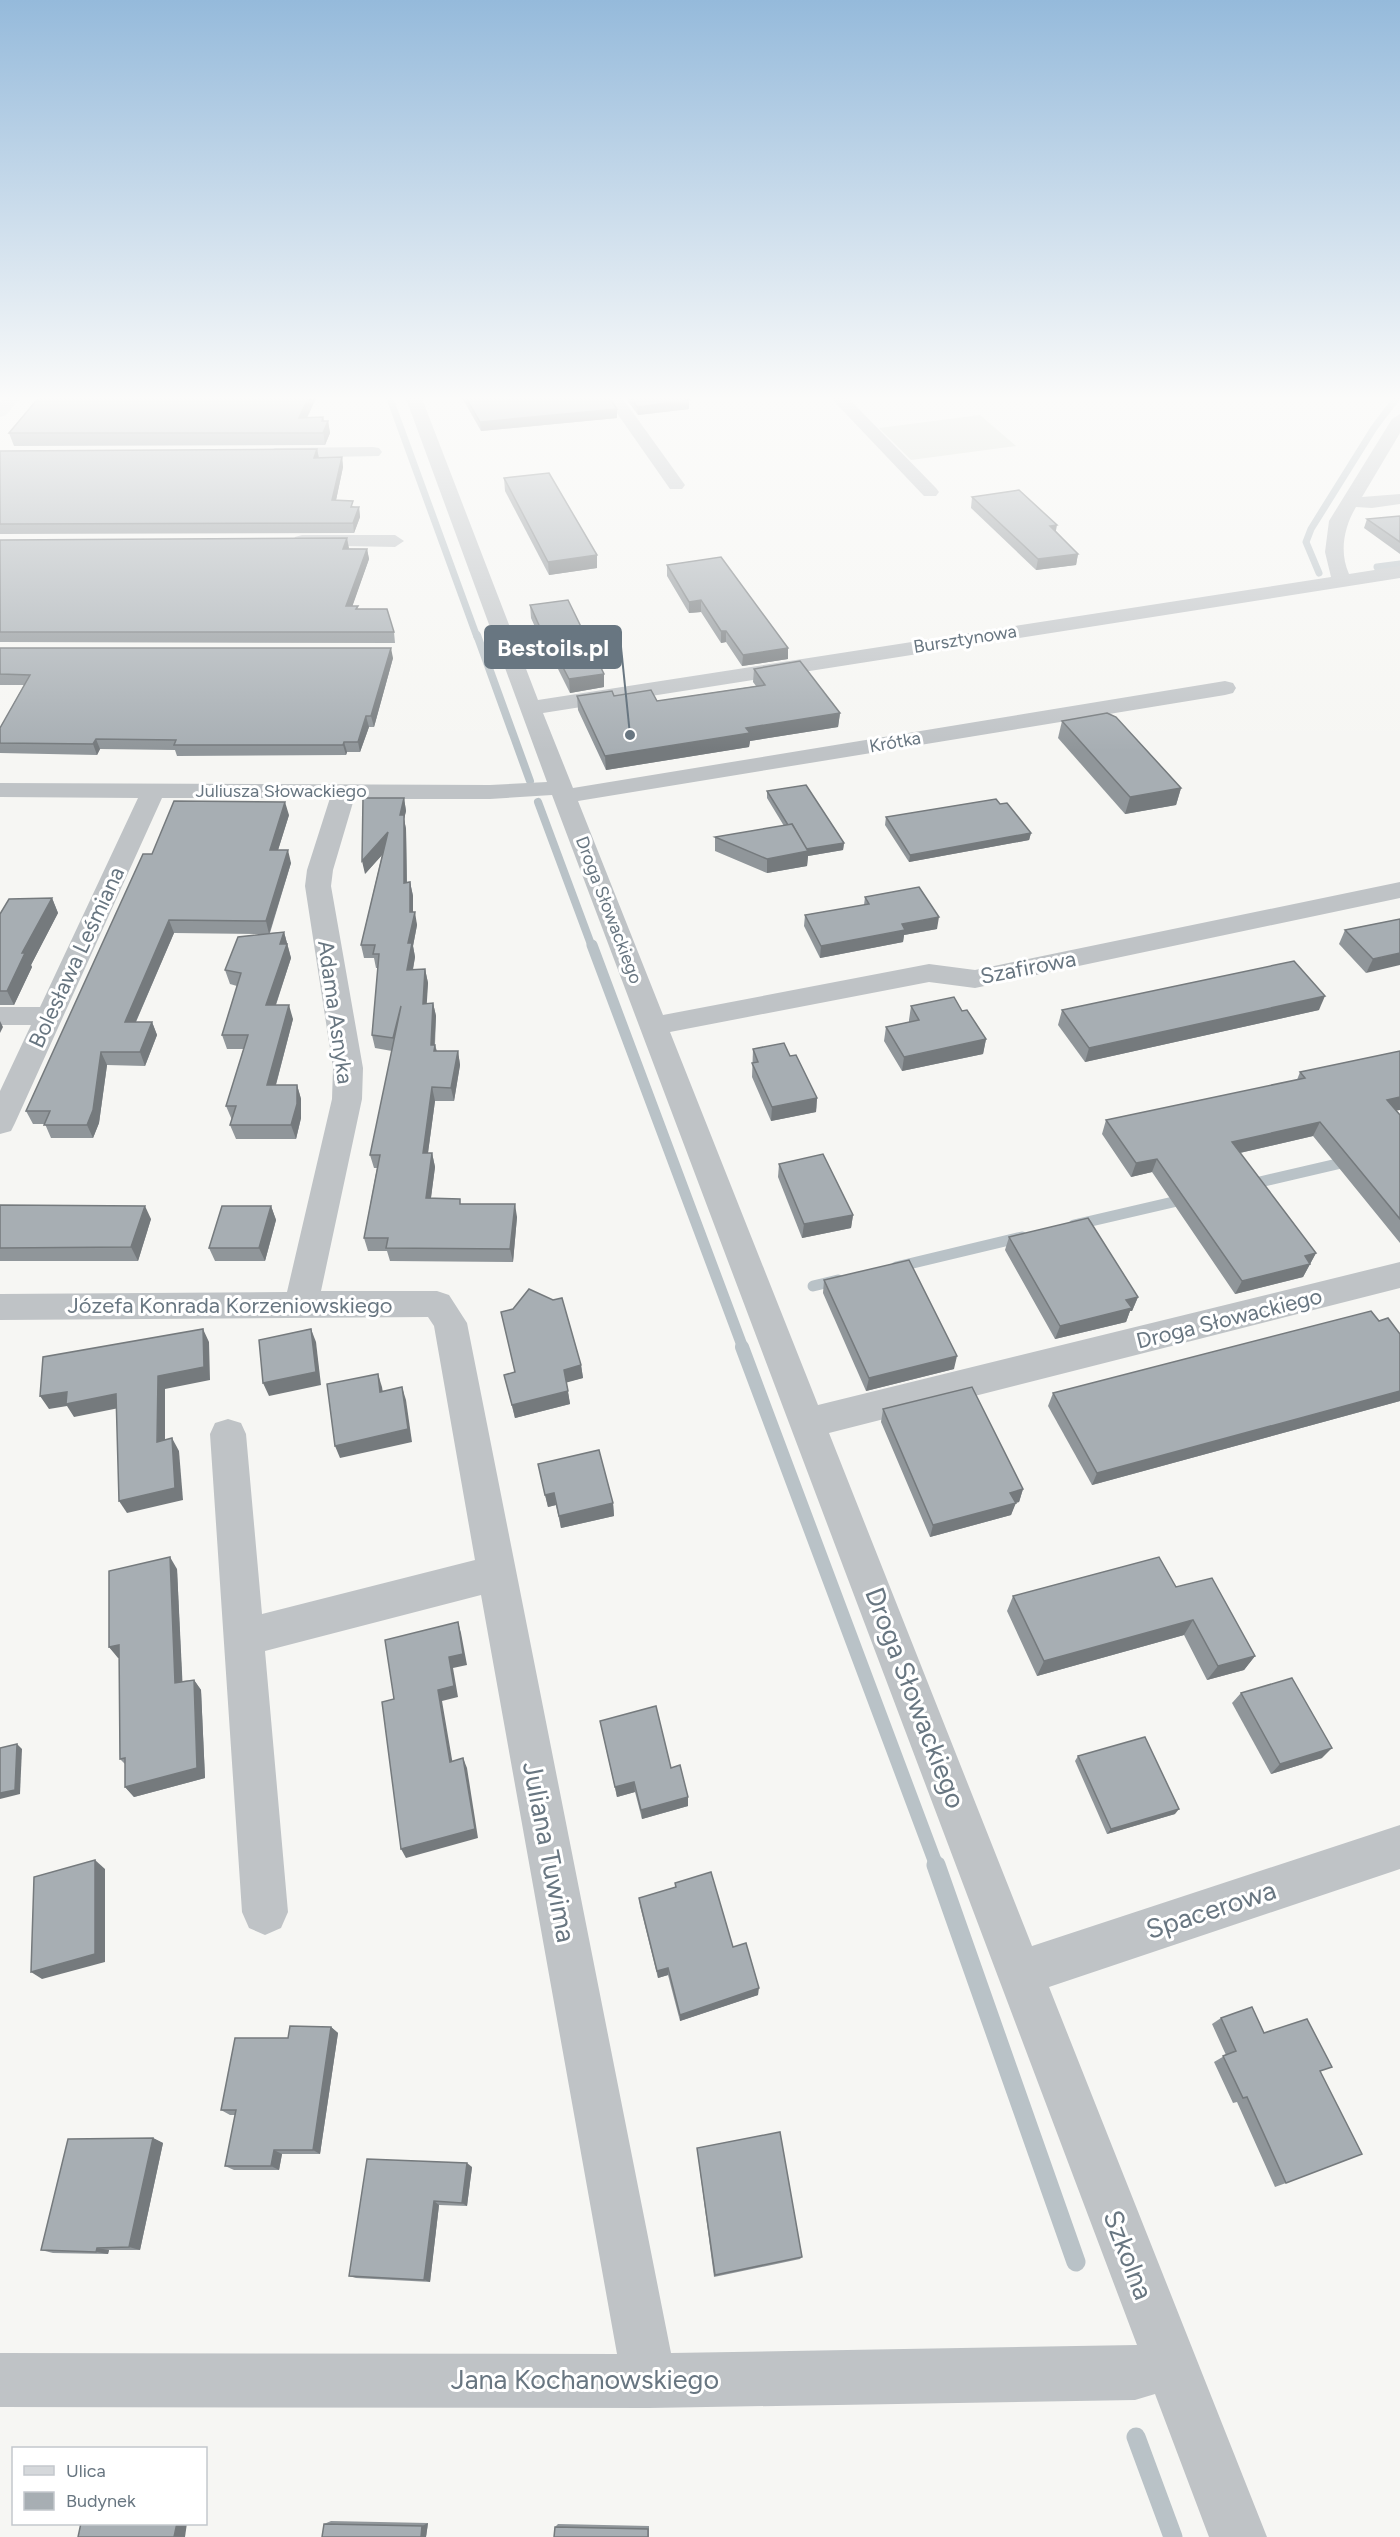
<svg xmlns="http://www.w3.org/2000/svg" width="1400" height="2537" viewBox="0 0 1400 2537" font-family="Figtree,sans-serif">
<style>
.green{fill:#d7dcd4}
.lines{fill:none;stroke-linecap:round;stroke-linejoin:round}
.stream-far4{stroke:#b9c2c7;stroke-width:7}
.stream-far3{stroke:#b9c2c7;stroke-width:8}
.stream-far2{stroke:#b9c2c7;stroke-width:11}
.stream-far1{stroke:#b9c2c7;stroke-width:14}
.stream{stroke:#b9c2c7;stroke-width:19}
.street{fill:#bfc3c6;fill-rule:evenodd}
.secondary{fill:#d5d8db;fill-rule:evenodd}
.wall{fill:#90969a}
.shaded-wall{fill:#757a7d}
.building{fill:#a7aeb3;stroke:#757a7d;stroke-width:1.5}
.labels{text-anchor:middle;stroke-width:6;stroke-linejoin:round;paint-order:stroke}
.far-street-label{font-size:18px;fill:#687681;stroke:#fff}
.street-label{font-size:22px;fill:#687681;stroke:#fff}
.near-street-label{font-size:27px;fill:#687681;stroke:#fff}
.leader{fill:none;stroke:#687681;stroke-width:2}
.callout-dot{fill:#687681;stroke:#fff;stroke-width:2}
.callout{fill:#687681;stroke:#687681;stroke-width:2}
.callout-label{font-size:24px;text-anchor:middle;font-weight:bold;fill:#fff}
</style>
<rect width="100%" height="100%" fill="#f6f6f3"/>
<!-- green -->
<path class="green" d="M980,415L1016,446L911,460L879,428Z"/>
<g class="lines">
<!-- stream-far4 -->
<g class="stream-far4">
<path d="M389,396L477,637"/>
<path d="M1377,567L1400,564"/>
<path d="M1319,573L1306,542L1311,529L1374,428L1398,396"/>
</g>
<!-- stream-far3 -->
<g class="stream-far3">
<path d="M477,635L530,781"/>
<path d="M538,802L592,947"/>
</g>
<!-- stream-far2 -->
<g class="stream-far2">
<path d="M592,945L743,1348"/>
<path d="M1247,1185L1350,1161"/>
<path d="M1074,1225L1186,1199"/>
<path d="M896,1267L1022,1237"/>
<path d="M813,1286L838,1280"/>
</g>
<!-- stream-far1 -->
<path class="stream-far1" d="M742,1347L937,1867"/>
<!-- stream -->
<g class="stream">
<path d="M936,1865L1076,2262"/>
<path d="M1136,2437L1173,2537"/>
</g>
<!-- street -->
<g class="street">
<path d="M405,396H421L538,700L1331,577L1325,552L1329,521L1392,419L1400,414V433L1362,497L1400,494V504L1372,508L1356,507C1344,527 1339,552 1349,574L1400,566V578L543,713L573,788L1225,681L1233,683L1236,688L1233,693L1225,695L578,801L663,1015L929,964L975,970L1400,882V898L975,988L929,982L670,1032L818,1405L1400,1262V1288L829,1433L1032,1946L1400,1825V1869L1049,1987L1267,2537H1209L1155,2394L1135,2400L649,2408L0,2407V2353L617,2354L481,1595L265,1651L288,1912L281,1928L265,1935L249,1928L242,1912L210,1434L215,1423L228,1419L241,1423L246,1434L262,1614L475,1560L434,1326L428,1317L0,1320V1294L287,1292L332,1099L333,1068L305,886L307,870L330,798H162L15,1123L11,1131L0,1134V1091L31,1025H0V1007H40L138,798L0,797V783L490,785L547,782ZM552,795L1137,2345L671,2353L467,1323L449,1295L437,1291H321L362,1099L363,1068L331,886L333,870L354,799H490Z"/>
<path d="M605,396H621L685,485L682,489H670Z"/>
<path d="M829,396H846L936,488L939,492L936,496H924Z"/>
<path d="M373,447L379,448L382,452L379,456L275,458L266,453L275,448Z"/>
<path d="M302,535H395L404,541L395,547L295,545L293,541L295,537Z"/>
</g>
<!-- secondary -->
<path class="secondary" d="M6,396H22L6,415L0,417V402Z"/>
</g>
<!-- wall -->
<g class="wall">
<path d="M40,396H317L307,418L323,417L324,421H328L330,433L325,445L14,446L9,433Z"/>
<path d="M461,396H608L617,409V418L481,431Z"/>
<path d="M624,396H685L689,400V409L638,415Z"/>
<path d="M317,449L319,458L342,457L343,467L336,500L355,507H359L360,517L354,533L0,534V451Z"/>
<path d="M504,478L597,555V568L549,575L505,491Z"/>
<path d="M972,497L1056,531L1078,554L1076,565L1036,570L971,508Z"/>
<path d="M1400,516V554L1364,528L1367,519Z"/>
<path d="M0,540L367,549L369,559L352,606L394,632L395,643L0,642Z"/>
<path d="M667,565L788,648V659L742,666L726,642L721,643L701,612L689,613L667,576Z"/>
<path d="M530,605L604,674V687L570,693L556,665H552L531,618Z"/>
<path d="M0,648L393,658L374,727H369L360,752H347L346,755L177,756L175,750L100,749L97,755L0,753V728L24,685H0Z"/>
<path d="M754,669L840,713L838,727L750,741L749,747L606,770L578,710L577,696H614L657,701L756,686L753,682Z"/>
<path d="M1062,721L1181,788L1176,805L1125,814L1058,738Z"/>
<path d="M767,791L844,843L843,850L808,856L807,866L767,873L715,851V837L784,826L767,798Z"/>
<path d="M404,798L406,811L404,819L406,829L407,883L410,882L413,896V912L417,925L413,946L415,957L413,970L425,969L428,983L426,1003H433L436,1016L435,1045L437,1051H458L460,1065L454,1101H435L428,1153H432L435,1167L431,1198L461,1204L517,1217L513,1262L390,1261L387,1251H368L364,1238L377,1168H374L370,1155L392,1051L375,1048L372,1035L378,968H376L374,958H364L361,945L382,855L365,874Z"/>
<path d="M1000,804L1031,833L1029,840L909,862L885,825L886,817Z"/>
<path d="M289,815L278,850L291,863L270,933L284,932L291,958L276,1005L293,1019L276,1085H297L301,1099V1118L296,1139H236L230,1125L232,1120L226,1106L244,1049H227L222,1035L237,986L230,984L225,970L265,934L174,933L136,1022H152L157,1035L145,1066L107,1065L99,1123L93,1138H51L45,1124H33L26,1111L152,854Z"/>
<path d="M865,897L937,929L904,935L903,942L820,958L804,926L805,915L864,905Z"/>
<path d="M52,898L58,913L31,965L32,967L14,1005H0V914Z"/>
<path d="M1400,919L1366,973L1339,944L1345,930Z"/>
<path d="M911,1006L962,1011L986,1039L983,1054L902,1071L884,1041L886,1027L909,1022V1020Z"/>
<path d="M1062,1010H1319L1085,1062L1058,1025Z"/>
<path d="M753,1049L790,1056L817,1098L816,1112L771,1121L752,1077Z"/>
<path d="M1400,1051V1110H1396L1400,1115V1243L1313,1136L1240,1153L1316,1253L1303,1277L1235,1294L1152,1172L1131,1177L1102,1134L1106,1120L1297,1080L1300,1072Z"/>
<path d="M779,1164L853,1215L851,1228L802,1238L778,1177Z"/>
<path d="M0,1205L151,1219L138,1261H0Z"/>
<path d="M271,1206L276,1220L265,1261H215L209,1248Z"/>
<path d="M1009,1237L1138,1297L1132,1311H1130L1126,1322L1055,1339L1005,1250Z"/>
<path d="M824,1280L954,1369L866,1391L823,1293Z"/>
<path d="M501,1312L581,1365L583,1378L566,1382L570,1404L515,1418L504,1375L515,1372Z"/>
<path d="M1379,1321L1400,1334V1401L1092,1485L1048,1406L1053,1393Z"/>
<path d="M883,1409L1023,1489L1019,1502L1015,1503L1011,1515L930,1537L881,1422Z"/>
<path d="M538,1464L613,1503L614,1516L561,1528L556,1505L548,1507Z"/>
<path d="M177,1569L182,1681L194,1680L201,1690L205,1778L134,1797L125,1787V1764L120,1759L119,1658L109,1647Z"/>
<path d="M1176,1587L1255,1656L1244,1670L1207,1680L1184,1635L1037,1676L1007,1611L1013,1596Z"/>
<path d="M1241,1693L1322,1758L1271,1774L1232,1703Z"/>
<path d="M600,1721L671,1768L688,1797V1806L642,1819L635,1792L617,1797Z"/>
<path d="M1078,1756L1175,1814L1107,1834L1075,1761Z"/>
<path d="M639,1898L733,1947L758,1995L680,2021L668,1975L658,1978L640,1906Z"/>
<path d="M1221,2018L1264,2033L1321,2073L1286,2183L1275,2187L1237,2102L1233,2103L1214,2062L1226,2055L1212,2024Z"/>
<path d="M331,2027L338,2033L320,2154H282L279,2170H234L225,2166L235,2115H230L221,2110L288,2038Z"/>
<path d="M153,2138L163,2143L140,2250H109L108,2254L53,2253L41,2250Z"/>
<path d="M697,2148L802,2257L800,2259L714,2277Z"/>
<path d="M472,2167L467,2206L439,2205L430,2282L356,2278L349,2276Z"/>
<path d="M331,2521L428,2523L426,2537L324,2524Z"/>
<path d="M558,2524L649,2526V2537H554L555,2527Z"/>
</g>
<!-- shaded-wall -->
<g class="shaded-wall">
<path d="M309,396H317L301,430L299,418Z"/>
<path d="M689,400V409L638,415L637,407Z"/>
<path d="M617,409V418L481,431L480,422Z"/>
<path d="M323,417L325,428L328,421L330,433L325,445L322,421Z"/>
<path d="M317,449L319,459L314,458Z"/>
<path d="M342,457L343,467L334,510L332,500Z"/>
<path d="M359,507L360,517L354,533L353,523Z"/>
<path d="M1057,525L1055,536L1050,526Z"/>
<path d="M347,538L349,548L345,559L343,549Z"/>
<path d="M367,549L369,559L349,616L346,606Z"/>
<path d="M1078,554L1076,565L1036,570L1038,559Z"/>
<path d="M597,555V568L549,575L548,562Z"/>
<path d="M701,600V612L689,613V602Z"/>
<path d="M721,631H726V642L721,643Z"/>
<path d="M391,648L393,658L374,727L371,716Z"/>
<path d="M788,648V659L742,666L743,655Z"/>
<path d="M551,652H555L556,665H552Z"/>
<path d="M604,674V687L570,693L569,679Z"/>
<path d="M840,713L838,727L750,741L749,747L606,770L605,756L746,728Z"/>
<path d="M366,716L369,727L360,752L358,742Z"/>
<path d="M96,739L100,749L97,755L93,744Z"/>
<path d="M344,742L347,752L346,755L343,745Z"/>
<path d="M1181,788L1176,805L1125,814L1130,797Z"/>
<path d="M404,798L406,811L404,819L406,829L407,896L404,883L400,815Z"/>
<path d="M285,802L289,815L274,863L270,850Z"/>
<path d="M388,832L391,845L365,874L362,861Z"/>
<path d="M1031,833L1029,840L909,862L910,855Z"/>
<path d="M844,843L843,850L808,856L807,866L767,873V859L803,849Z"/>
<path d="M288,850L291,863L269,934L266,921Z"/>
<path d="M410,882L413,896V920L415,912L417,925L413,946L415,957L410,984L407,970L410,912Z"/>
<path d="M52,898L58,913L31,965L32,967L14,1005L7,991L22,953Z"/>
<path d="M939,917L937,929L904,935L903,942L820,958L821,946L902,924Z"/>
<path d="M169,920L174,933L130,1035L125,1022Z"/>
<path d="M284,932L291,958L271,1019L266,1005L280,944Z"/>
<path d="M1400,953V965L1366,973L1373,959Z"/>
<path d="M425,969L428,983L426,1017L423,1004Z"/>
<path d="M1325,996L1319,1010L1085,1062L1089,1048Z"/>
<path d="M433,1003L436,1016L434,1050L435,1045L438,1059L431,1045Z"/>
<path d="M289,1005L293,1019L272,1099L267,1085Z"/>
<path d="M0,1021L3,1027L0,1033Z"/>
<path d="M152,1022L157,1035L145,1066L140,1052Z"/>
<path d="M986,1039L983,1054L902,1071L904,1057Z"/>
<path d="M458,1051L460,1065L454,1101L451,1088Z"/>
<path d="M101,1052L107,1065L99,1123L93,1138L87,1125Z"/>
<path d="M297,1085L301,1099V1118L296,1139L291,1125Z"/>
<path d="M432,1087L435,1101L426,1167L423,1153Z"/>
<path d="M1400,1097V1110L1380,1114L1387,1100Z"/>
<path d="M817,1098L816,1112L771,1121L772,1107Z"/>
<path d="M1320,1122L1313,1136L1226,1156L1232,1142Z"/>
<path d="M432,1153L435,1167L429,1212L426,1198Z"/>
<path d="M1157,1159L1152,1172L1131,1177L1136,1163Z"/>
<path d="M515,1204L517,1217L513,1262L510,1249Z"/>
<path d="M145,1206L151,1219L138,1261L131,1247Z"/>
<path d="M271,1206L276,1220L265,1261L259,1248Z"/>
<path d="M853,1215L851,1228L802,1238L804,1224Z"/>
<path d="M1316,1253L1303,1277L1235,1294L1242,1281L1305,1256Z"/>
<path d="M1138,1297L1132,1311H1130L1126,1322L1055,1339L1060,1326L1126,1300Z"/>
<path d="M203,1329L209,1342L210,1380L165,1389V1454L157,1442L158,1376Z"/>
<path d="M311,1329L316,1342L321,1385L269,1396L263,1383Z"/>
<path d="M957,1356L954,1369L866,1391L869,1378Z"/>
<path d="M581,1365L583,1378L565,1383L564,1370Z"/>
<path d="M378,1374L382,1387L385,1405L380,1392Z"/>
<path d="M402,1387L406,1400L412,1442L340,1458L335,1446Z"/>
<path d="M568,1391L570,1404L515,1418L512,1405Z"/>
<path d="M1400,1391V1401L1092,1485L1097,1473Z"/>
<path d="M67,1392L116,1394L124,1407L74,1417L67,1406L49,1409L40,1396Z"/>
<path d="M172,1438L179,1451L183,1500L127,1513L119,1501Z"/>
<path d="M1023,1489L1019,1502L1006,1505L1010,1493Z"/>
<path d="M554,1493L556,1505L548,1507L545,1495Z"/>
<path d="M613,1503L614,1516L561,1528L559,1516Z"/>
<path d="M1016,1503L1011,1515L930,1537L933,1525Z"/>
<path d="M170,1557L177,1569L183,1693L175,1683Z"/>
<path d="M1193,1620L1184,1635L1037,1676L1044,1661Z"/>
<path d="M458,1622L461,1633L467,1665L453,1668L458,1697L442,1701L454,1771L450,1762L438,1690L449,1657Z"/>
<path d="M119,1645L127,1656L118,1658L109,1647Z"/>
<path d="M1255,1656L1244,1670L1207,1680L1218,1666Z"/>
<path d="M194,1680L201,1690L205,1778L134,1797L125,1787Z"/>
<path d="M17,1744L22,1749L20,1794L0,1799V1793Z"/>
<path d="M1332,1748L1322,1758L1271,1774L1280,1764Z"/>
<path d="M463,1758L467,1768L478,1838L406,1858L401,1849Z"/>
<path d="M634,1782L635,1792L617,1797L615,1787Z"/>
<path d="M688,1797V1806L642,1819L641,1810Z"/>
<path d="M1179,1809L1175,1814L1107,1834L1111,1829Z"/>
<path d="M95,1860L105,1869V1962L42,1979L31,1972Z"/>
<path d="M668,1968V1975L658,1978L657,1971Z"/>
<path d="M759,1988L758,1995L680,2021V2015Z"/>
<path d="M331,2027L338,2033L320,2154L313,2150Z"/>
<path d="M153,2138L163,2143L140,2250L129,2247Z"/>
<path d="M274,2150L282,2154L279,2170L271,2166Z"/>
<path d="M467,2163L472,2167L467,2206L462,2203Z"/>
<path d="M434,2201L439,2205L430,2282L424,2280Z"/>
<path d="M97,2248L109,2250L108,2254L96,2252Z"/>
<path d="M177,2523H187L185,2537H174Z"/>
<path d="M428,2523L426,2537H421L422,2526Z"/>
</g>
<!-- building -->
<g class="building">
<path d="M40,396H309L299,418L323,417L322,421H328L323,433H9Z"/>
<path d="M465,396H608L617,409L480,422Z"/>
<path d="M630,396H685L689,400L637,407Z"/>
<path d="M317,449L314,458L342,457L332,500L353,501L351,507H359L353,523L0,524V451Z"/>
<path d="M549,473L597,555L548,562L504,478Z"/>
<path d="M1019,490L1057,525L1050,526L1078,554L1038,559L972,497Z"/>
<path d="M1400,516V542L1367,519Z"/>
<path d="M347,538L343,549H367L346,606H358L356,609H387L394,632H0V540Z"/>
<path d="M721,557L788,648L743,655L726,631H721L701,600L689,602L667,565Z"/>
<path d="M568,600L604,674L569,679L555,652H551L530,605Z"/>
<path d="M0,648H391L371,716H366L358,742H344L343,745H174L176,740L96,739L93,744L0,743V728L30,675L0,674Z"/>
<path d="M800,661L840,713L746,728L750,733L605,756L577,696L612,691L614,696L651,690L657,701L765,685L754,669Z"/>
<path d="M1107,713L1116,717L1181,788L1130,797L1062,721Z"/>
<path d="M806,785L844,843L806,849L792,824L788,825L767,791Z"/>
<path d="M363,798H404L400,815H404V883L410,882V912H415L408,943H412L407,970L425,969L423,1004L433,1003L431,1045H435L434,1051H458L451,1088L432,1087L423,1153H432L426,1198L460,1199V1204H515L510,1249L386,1248L388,1238H364L380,1155H370L401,1006L393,1038L372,1035L379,954H373L375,945H361L388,832L362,861Z"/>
<path d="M996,799L1000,804L1007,803L1031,833L910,855L886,817Z"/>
<path d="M174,801L285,802L270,850H288L266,921L169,920L125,1022H152L140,1052H101L93,1110L87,1125H44L50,1111H26L143,854H152Z"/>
<path d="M792,824L808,851L767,859L715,837Z"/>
<path d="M919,887L939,917L902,924L905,930L821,946L805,915L869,904L865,897Z"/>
<path d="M52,898L22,953H25L7,991H0V914L9,899Z"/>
<path d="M1400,919V953L1373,959L1345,930Z"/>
<path d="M284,932L280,944H287L266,1005H289L267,1085H297V1104L291,1125H230L236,1106H226L248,1035H222L241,973L225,970L238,937Z"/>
<path d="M1294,961L1325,996L1089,1048L1062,1010Z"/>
<path d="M954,997L962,1011L967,1010L986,1039L904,1057L886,1027L919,1020L911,1006Z"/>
<path d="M784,1043L790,1056L796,1055L817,1098L772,1107L752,1063L758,1062L753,1049Z"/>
<path d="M1400,1051V1097L1387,1100L1400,1115V1219L1320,1122L1232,1142L1316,1253L1305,1256L1310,1264L1242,1281L1157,1159L1136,1163L1106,1120L1305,1078L1300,1072Z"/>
<path d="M823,1154L853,1215L804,1224L779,1164Z"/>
<path d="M0,1205L145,1206L131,1247L0,1248Z"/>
<path d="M222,1206H271L259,1248H209Z"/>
<path d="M1088,1218L1138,1297L1126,1300L1132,1308L1060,1326L1009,1237Z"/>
<path d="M909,1260L957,1356L869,1378L824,1280Z"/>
<path d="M529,1289L553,1300L562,1298L581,1365L564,1370L568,1391L512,1405L504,1375L515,1372L501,1312L513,1309Z"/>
<path d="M1371,1311L1379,1321L1388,1318L1400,1334V1391L1097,1473L1053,1393Z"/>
<path d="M203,1329L204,1367L158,1376L157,1442L172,1438L175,1488L119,1501L116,1394L66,1404L67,1392L40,1396L43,1357Z"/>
<path d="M311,1329L316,1372L263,1383L259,1340Z"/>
<path d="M378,1374L380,1392L402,1387L408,1429L335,1446L327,1384Z"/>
<path d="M972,1387L1023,1489L1010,1493L1016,1503L933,1525L883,1409Z"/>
<path d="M599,1450L613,1503L559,1516L554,1493L545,1495L538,1464Z"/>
<path d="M170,1557L175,1683L194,1680L197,1768L125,1787V1758L120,1759L119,1645L109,1647V1571Z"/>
<path d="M1159,1557L1176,1587L1212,1578L1255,1656L1218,1666L1193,1620L1044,1661L1013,1596Z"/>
<path d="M458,1622L463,1654L449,1657L454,1686L438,1690L450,1762L463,1758L475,1829L401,1849L382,1702L394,1699L385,1640Z"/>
<path d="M1292,1678L1332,1748L1280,1764L1241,1693Z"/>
<path d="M656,1706L671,1768L680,1765L688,1797L641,1810L634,1782L615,1787L600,1721Z"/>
<path d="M1145,1737L1179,1809L1111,1829L1078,1756Z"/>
<path d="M17,1744L15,1790L0,1793V1748Z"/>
<path d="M95,1860V1954L31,1972L34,1877Z"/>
<path d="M711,1872L733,1947L746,1943L759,1988L680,2015L668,1968L657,1971L639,1898L676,1887L675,1883Z"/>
<path d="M1252,2007L1264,2033L1307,2019L1332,2067L1320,2071L1362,2154L1286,2183L1247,2097L1243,2098L1223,2056L1236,2051L1221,2018Z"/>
<path d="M290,2026L331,2027L313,2150H274L271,2166H225L236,2110H221L235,2038H288Z"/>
<path d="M780,2132L802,2257L715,2275L697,2148Z"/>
<path d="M153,2138L129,2247L97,2248L96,2252L41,2250L68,2139Z"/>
<path d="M367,2159L467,2163L462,2203L434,2201L424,2280L349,2276Z"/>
<path d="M81,2523H177L174,2537H78Z"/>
<path d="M324,2524L422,2526L421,2537H322Z"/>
<path d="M555,2527L648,2529V2537H554Z"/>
</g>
<!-- sky -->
<linearGradient id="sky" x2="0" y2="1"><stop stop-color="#95badb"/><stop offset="0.53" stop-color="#fbfbfa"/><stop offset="1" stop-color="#fbfbfa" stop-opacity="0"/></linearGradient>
<rect width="1400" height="751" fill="url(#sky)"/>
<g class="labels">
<!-- far-street labels -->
<g class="far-street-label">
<text transform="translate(965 639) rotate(-9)" y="6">Bursztynowa</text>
<text transform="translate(895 742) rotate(-10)" y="6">Krótka</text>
<text x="281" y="797">Juliusza Słowackiego</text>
<text transform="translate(609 910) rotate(69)" y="6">Droga Słowackiego</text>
</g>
<!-- street labels -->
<g class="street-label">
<text transform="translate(76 957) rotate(-65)" y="8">Bolesława Leśmiana</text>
<text transform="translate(1028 967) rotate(-11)" y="8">Szafirowa</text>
<text transform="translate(336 1012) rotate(82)" y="8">Adama Asnyka</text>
<text x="230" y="1313">Józefa Konrada Korzeniowskiego</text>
<text transform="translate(1229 1318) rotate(-14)" y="8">Droga Słowackiego</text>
</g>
<!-- near-street labels -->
<g class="near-street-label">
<text transform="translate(915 1698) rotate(69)" y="9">Droga Słowackiego</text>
<text transform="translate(549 1852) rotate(79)" y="9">Juliana Tuwima</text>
<text transform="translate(1211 1910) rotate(-18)" y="9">Spacerowa</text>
<text transform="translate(1128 2255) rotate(69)" y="9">Szkolna</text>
<text x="585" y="2389">Jana Kochanowskiego</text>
</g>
</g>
<!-- callouts -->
<path class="leader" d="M630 735L621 647"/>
<circle class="callout-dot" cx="630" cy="735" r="6"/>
<rect class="callout" x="485" y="626" width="136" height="42" rx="6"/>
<g class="callout-label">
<text x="553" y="656">Bestoils.pl</text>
</g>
<!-- legend -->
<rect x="12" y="2447" width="195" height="78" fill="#ffffff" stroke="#c3c8cd" stroke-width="1.5"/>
<rect x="24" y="2466" width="30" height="9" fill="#d5d8db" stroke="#c3c8cd" stroke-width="1.5"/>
<text x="66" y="2477" font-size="18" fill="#687681">Ulica</text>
<rect x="24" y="2492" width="30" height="18" fill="#a7aeb3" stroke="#c3c8cd" stroke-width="1.5"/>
<text x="66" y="2507" font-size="18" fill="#687681">Budynek</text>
</svg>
